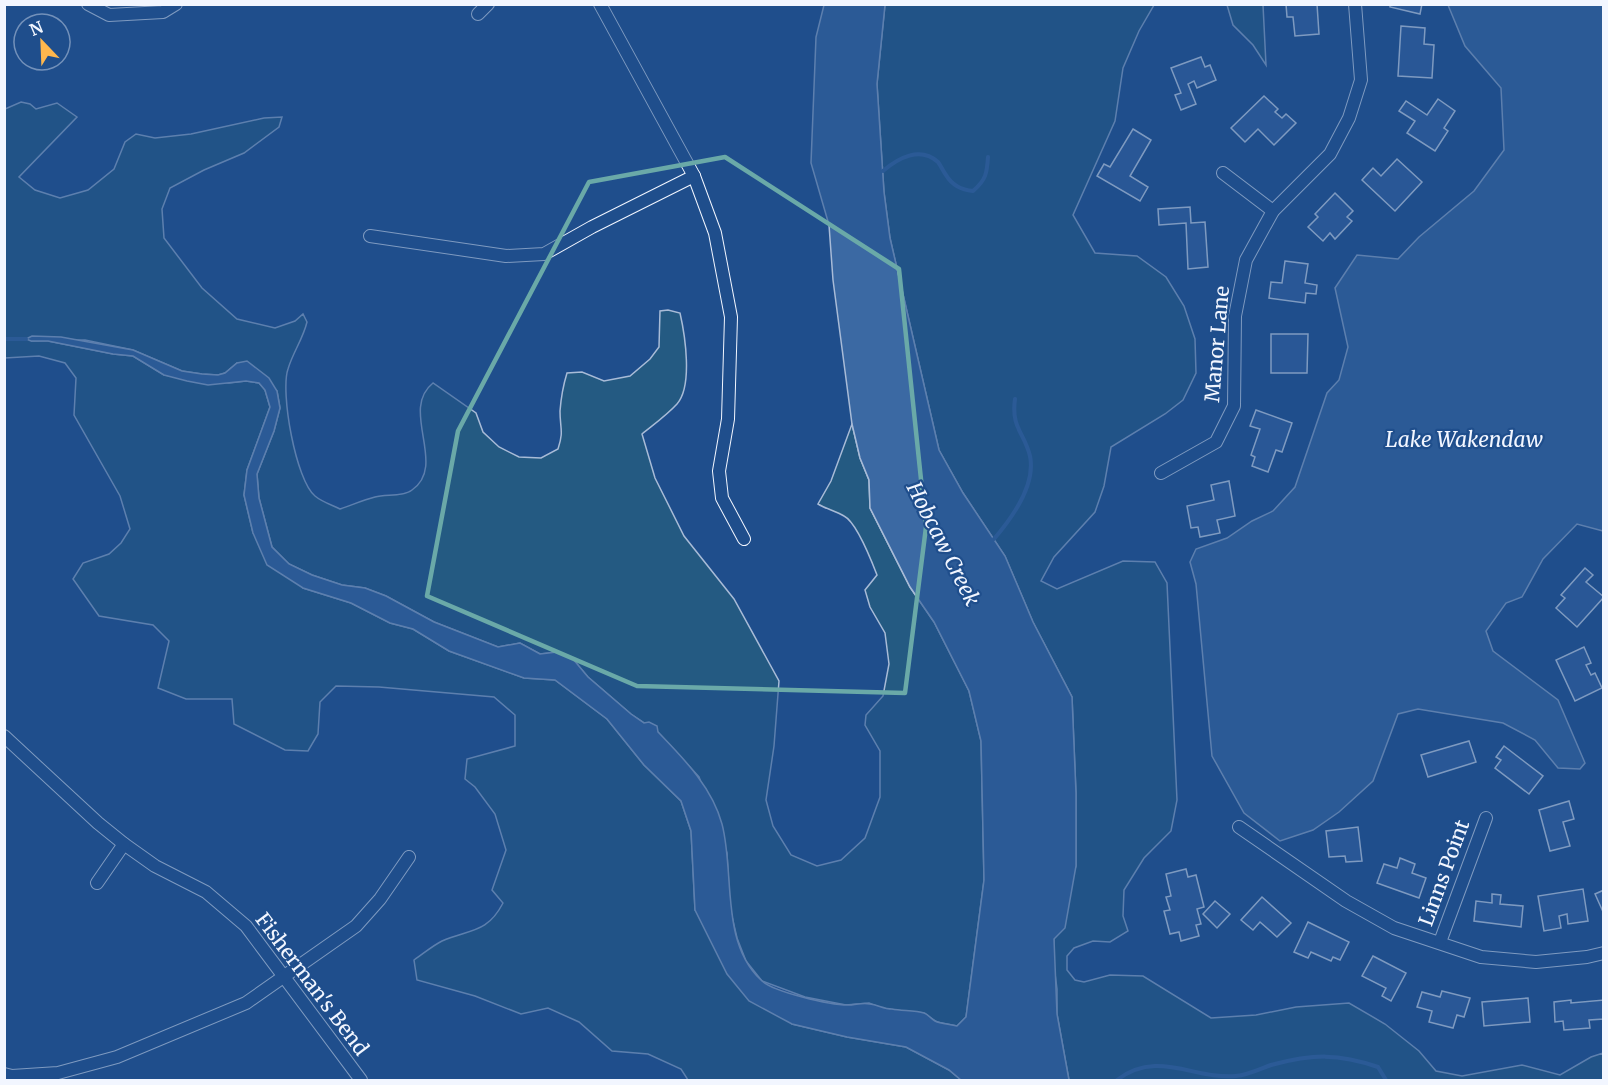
<svg xmlns="http://www.w3.org/2000/svg" width="1608" height="1085" viewBox="0 0 1608 1085" font-family="Merriweather,serif">
<style>
.green{fill:#245a82;stroke:#a8bbd7;stroke-width:1.5}
.water{fill:#3b69a3;stroke:#a8bbd7;stroke-width:1.5}
.lines{fill:none;stroke-linecap:round;stroke-linejoin:round}
.stream{stroke:#3b69a3;stroke-width:4}
.building{fill:#3563a3;stroke:#f2f6ff;stroke-width:1.5}
.street-casing{stroke:#f2f6ff;stroke-width:14}
.street{stroke:#1f4e8c;stroke-width:12}
.marked{fill:none;stroke:#6aa9a8;stroke-width:4.5;stroke-linejoin:round}
.labels{text-anchor:middle;stroke-width:4.5;stroke-linejoin:round;paint-order:stroke}
.street-label{font-size:20px;fill:#f2f6ff;stroke:#1f4e8c}
.water-label{font-size:21px;font-style:italic;fill:#f2f6ff;stroke:#1f4e8c}
</style>
<rect width="100%" height="100%" fill="#1f4e8c"/>
<!-- green -->
<g class="green">
<path d="M885,5H1154L1139,31L1123,68L1115,121L1073,215L1095,253L1137,256L1166,277L1184,306L1195,339L1196,373L1183,400L1165,414L1111,447L1104,486L1095,512L1054,557L1041,581L1057,589L1123,561L1155,562L1167,583L1177,800L1171,831L1144,858L1124,890L1123,916L1128,931L1110,942L1093,941L1074,948L1067,956V970L1075,980L1084,982L1110,975L1143,976L1211,1018L1256,1015L1296,1007L1349,1003L1385,1024L1419,1051L1436,1071L1462,1076L1522,1065L1560,1075L1591,1057L1603,1053V1080H1069L1057,1014V989L1053,958L1054,939L1076,866V793L1072,697L1033,622L1005,556L963,493L939,450L890,238L884,192L877,84Z"/>
<path d="M1227,5H1263L1266,65L1253,45L1233,25Z"/>
<path d="M21,102L30,104L36,109L57,103L77,117L19,177L35,190L60,198L88,190L114,169L125,142L136,134L155,138L191,134L264,118L282,117L279,127L244,153L204,170L170,188L162,209L164,238L202,288L237,319L275,328L295,321L303,314L307,322C303,339 293,352 288,369C280,392 296,481 315,496C322,502 332,505 340,509C352,505 363,500 375,497C386,494 403,497 412,490C448,465 399,410 433,383L476,413L483,432L499,447L519,457L541,458L558,449C564,431 560,429 560,411C561,398 563,386 567,373L582,372L604,381L630,376L650,359L659,347L660,311L668,310L680,313C685,335 693,386 677,404C667,415 653,425 642,434L655,478L684,536L734,599L779,681L774,746L766,800L773,826L791,855L817,866L841,860L865,838L880,797V751L865,725L866,715L883,696L889,664L885,633L870,607L865,590L877,575C872,562 856,522 844,516C836,511 826,509 818,504L831,481L852,424L860,458L869,480L870,508L910,587L934,622L969,691L981,741L984,880L966,1017L957,1026L937,1022L924,1013L884,1009L869,1003L846,1005L805,997L762,981L746,961L737,938L730,908L727,853L699,777L658,732L631,714L588,677L573,659L557,652L540,654L520,643L498,647L434,622L386,596L365,588L342,585L312,575L289,564L272,547L259,498L257,474L274,431L280,408L277,391L237,363L225,373L218,375L202,374L182,371L133,350L85,340L31,341H48L113,354L133,356L164,375L229,383L246,381L259,383L265,390L270,407L247,470L244,495L253,533L303,588L351,603L390,623L413,629L449,651L524,678L555,680L607,719L644,765L681,801L691,831L695,910L792,1024L847,1037L906,1047L949,1070L961,1080H688L681,1069L648,1054L612,1051L579,1022L548,1008L521,1014L475,996L417,980L414,960C423,954 432,946 442,941C469,929 487,934 503,903L492,890L506,850L495,814L475,787L465,779L467,759L515,746V715L494,697L379,687L336,686L320,702L318,734L308,751L285,750L234,724L232,699H186L158,688L169,641L153,625L99,616L73,579L83,563L109,554L121,543L130,529L120,496L74,415L76,378L65,363L39,356L5,358V109Z"/>
</g>
<!-- water -->
<g class="water">
<path d="M824,5H885L877,84L884,192L890,238L939,450L963,493L1005,556L1033,622L1072,697L1076,793V866L1065,928L1054,939L1057,1014L1069,1080H961L949,1070L906,1047L847,1037L792,1024L749,1001L727,974L695,910L691,831L681,801L644,765L607,719L555,680L524,678L449,651L413,629L390,623L351,603L303,588L267,565L253,533L244,495L247,470L270,407L265,390L259,383L246,381L208,385L187,381L164,375L133,356L113,354L48,341H31L26,339L32,336L61,337L133,350L182,371L202,374L218,375L225,373L237,363L247,361L269,378L277,391L280,408L274,431L257,474L259,498L272,547L289,564L312,575L342,585L365,588L386,596L434,622L498,647L520,643L540,654L557,652L573,659L588,677L631,714L644,723L649,722L657,726L658,732C684,759 712,787 722,824C735,873 720,942 761,980C773,992 830,1005 848,1005C855,1005 863,1002 870,1004C878,1005 884,1009 892,1009C902,1011 915,1010 924,1013C928,1014 931,1019 935,1021C941,1024 950,1024 957,1026L966,1017L984,880L981,741L969,691L934,622L910,587L870,508L869,480L860,458L852,424L833,280L829,225L811,163L816,37Z"/>
<path d="M1448,5H1603V531L1577,524L1543,559L1522,597L1506,603L1486,631L1493,651L1558,700L1585,763L1580,769L1558,768L1535,740L1503,723L1418,709L1398,714L1373,781L1339,812L1313,830L1280,841L1244,813L1212,756L1196,584L1190,562L1196,549L1227,538L1252,521L1273,511L1295,487L1327,393L1339,380L1348,347L1335,288L1357,255L1398,259L1419,237L1474,191L1504,150L1501,88L1465,46Z"/>
</g>
<g class="lines">
<!-- stream -->
<g class="stream">
<path d="M883,171C898,158 920,146 938,162C941,166 943,171 946,175C952,185 961,190 973,191C986,180 987,173 988,157"/>
<path d="M4,339H26"/>
<path d="M994,539C1012,518 1036,485 1030,456C1024,432 1011,428 1015,399"/>
<path d="M1117,1080C1158,1049 1194,1080 1236,1076C1248,1075 1260,1069 1271,1065C1313,1054 1338,1053 1378,1067L1386,1080"/>
</g>
</g>
<!-- building -->
<g class="building">
<path d="M1286,4H1317L1319,34L1295,36L1293,17H1287Z"/>
<path d="M1390,4H1422L1420,14L1390,7Z"/>
<path d="M1401,26L1425,28L1424,44L1434,45L1432,78L1398,76Z"/>
<path d="M1201,57L1205,67L1210,65L1216,80L1197,88L1194,81L1188,84L1196,104L1181,110L1175,95L1181,93L1171,68Z"/>
<path d="M1264,96L1278,109L1275,112L1282,118L1286,114L1296,123L1274,145L1258,129L1245,142L1231,128Z"/>
<path d="M1438,99L1455,111L1444,128L1448,131L1435,151L1407,133L1415,121L1399,111L1406,101L1427,115Z"/>
<path d="M1133,129L1151,140L1130,176L1148,187L1140,201L1097,176L1104,164L1110,167Z"/>
<path d="M1397,159L1422,182L1395,211L1362,180L1373,168L1381,176Z"/>
<path d="M1335,193L1353,211L1347,217L1352,221L1335,239L1330,233L1323,241L1308,227L1318,217L1315,214Z"/>
<path d="M1190,207L1191,223L1205,222L1208,267L1188,269L1186,223L1159,225L1158,209Z"/>
<path d="M1285,261L1308,264L1305,283L1317,285L1316,294L1306,293L1305,303L1269,298L1271,282L1282,283Z"/>
<path d="M1271,334H1308L1307,373H1271Z"/>
<path d="M1256,410L1292,423L1282,452L1276,450L1268,472L1252,466L1255,457L1251,455L1260,429L1250,426Z"/>
<path d="M1229,481L1235,516L1217,520L1220,533L1200,537L1198,527L1191,528L1187,506L1214,500L1211,485Z"/>
<path d="M1585,568L1593,575L1586,582L1604,597L1577,627L1556,608L1565,598L1561,595Z"/>
<path d="M1584,647L1591,663L1586,665L1591,675L1595,673L1602,688L1575,701L1556,660Z"/>
<path d="M1469,741L1476,762L1428,777L1421,755Z"/>
<path d="M1504,746L1543,776L1529,794L1495,768L1501,760L1496,757Z"/>
<path d="M1569,801L1574,819L1563,822L1570,846L1550,851L1539,810Z"/>
<path d="M1358,827L1362,861L1346,862L1345,856L1329,857L1326,831Z"/>
<path d="M1400,858L1415,864L1412,873L1426,878L1419,898L1377,883L1384,864L1397,868Z"/>
<path d="M1186,869L1188,877L1196,875L1204,907L1197,909L1201,924L1196,925L1199,936L1181,941L1179,932L1170,934L1164,911L1170,910L1166,897L1171,896L1166,874Z"/>
<path d="M1583,889L1588,921L1568,924L1567,914L1559,916L1561,928L1544,931L1538,896Z"/>
<path d="M1604,890V914L1595,894Z"/>
<path d="M1492,894L1501,895L1500,904L1523,906L1521,927L1474,921L1476,901L1492,903Z"/>
<path d="M1262,897L1291,923L1277,937L1260,922L1253,930L1241,920Z"/>
<path d="M1215,901L1230,914L1217,928L1203,914Z"/>
<path d="M1308,922L1349,942L1340,960L1333,957L1331,961L1311,952L1308,958L1294,952Z"/>
<path d="M1373,956L1406,973L1391,1001L1382,996L1386,988L1362,976Z"/>
<path d="M1442,991L1470,998L1464,1017L1457,1015L1453,1028L1429,1022L1432,1011L1417,1007L1422,992L1440,997Z"/>
<path d="M1528,998L1530,1022L1484,1026L1482,1002Z"/>
<path d="M1571,1000V1003L1604,1000V1019L1589,1020L1590,1028L1564,1030L1563,1021L1555,1022L1554,1002Z"/>
</g>
<g class="lines">
<defs>
<g id="street">
<path d="M88,4L109,15L163,12L176,4"/>
<path d="M600,4L694,176L715,233L731,317L728,419L719,471L722,498L744,539"/>
<path d="M478,14L488,4"/>
<path d="M1223,173L1273,211"/>
<path d="M370,236L506,256L544,254L592,227L694,176"/>
<path d="M1161,473L1216,442L1234,406L1235,316L1246,260L1273,211L1330,154L1349,118L1361,80L1355,4"/>
<path d="M4,736L98,823L124,844L155,866L206,892L246,926L361,1080"/>
<path d="M1239,827L1346,901L1394,928L1481,957L1536,962L1587,957L1604,953"/>
<path d="M97,883L124,844"/>
<path d="M1440,942L1486,818"/>
<path d="M4,1074L12,1076L58,1073L117,1057L246,1003L356,926L380,899L409,857"/>
</g>
</defs>
<!-- street casing -->
<use href="#street" class="street-casing"/>
<!-- street -->
<use href="#street" class="street"/>
</g>
<!-- marked area -->
<path d="M0 0H1608V1085H0ZM725,157L899,269L926,527L905,693L637,686L427,596L458,431L589,182Z" fill="#1f4e8c" fill-opacity=".55" fill-rule="evenodd"/>
<path class="marked" d="M725,157L899,269L926,527L905,693L637,686L427,596L458,431L589,182Z"/>
<g class="labels">
<!-- street labels -->
<g class="street-label">
<text transform="translate(1217 344) rotate(-85)" y="7">Manor Lane</text>
<text transform="translate(1444 873) rotate(-70)" y="7">Linns Point</text>
<text transform="translate(312 984) rotate(53)" y="7">Fisherman's Bend</text>
</g>
<!-- water labels -->
<g class="water-label">
<text x="1464" y="447">Lake Wakendaw</text>
<text transform="translate(943 544) rotate(63)" y="7">Hobcaw Creek</text>
</g>
</g>
<!-- border -->
<rect width="1608" height="1085" fill="none" stroke="#f2f6ff" stroke-width="12"/>
<!-- north arrow -->
<g transform="translate(42 42) rotate(337)"><circle r="28" fill="#1f4e8c" stroke="#7391ba" stroke-width="1.5"/>
<path d="M0-4.5L10 22L0 15L-10 22Z" fill="#ffb74d"/>
<text y="-9" font-size="16" font-weight="bold" text-anchor="middle" fill="#f2f6ff">N</text>
</g>
</svg>
